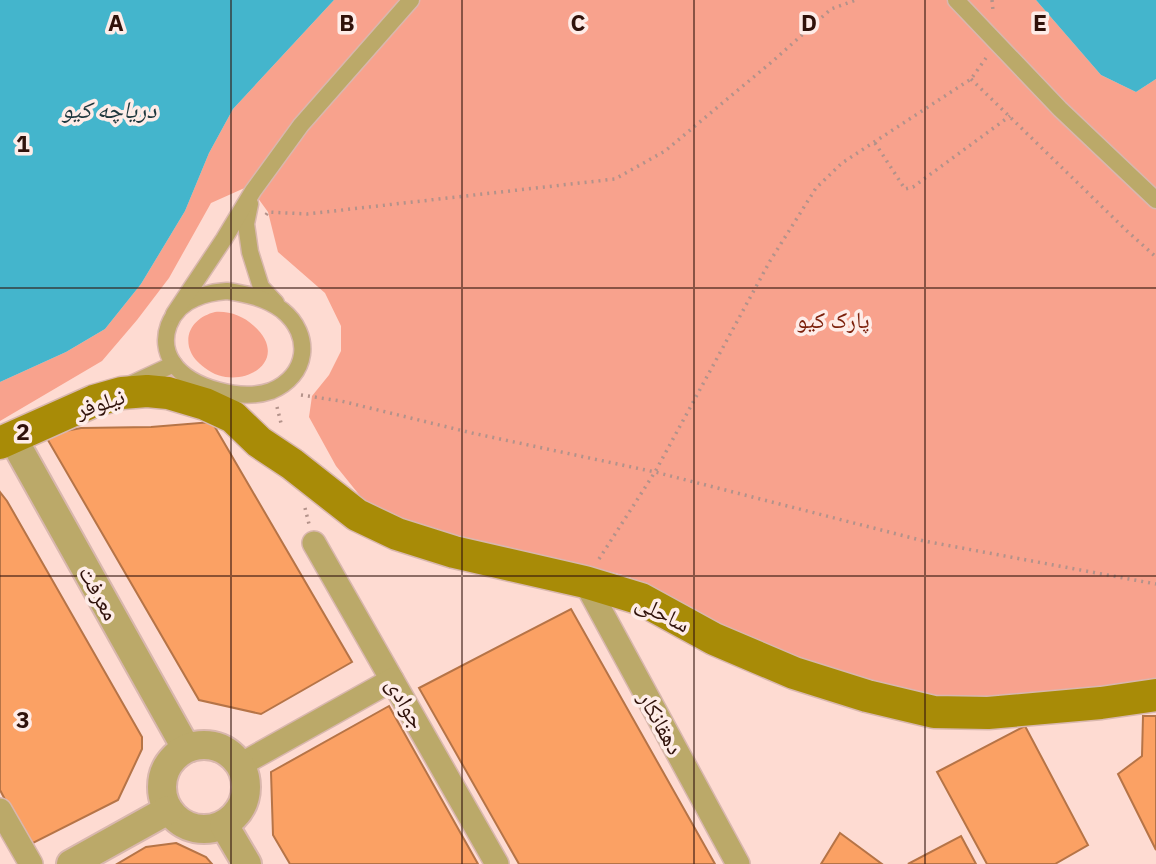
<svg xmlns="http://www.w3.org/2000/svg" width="1156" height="864" viewBox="0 0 1156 864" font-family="'IBM Plex Sans','Noto Naskh Arabic',sans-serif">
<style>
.green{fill:#f8a28d}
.water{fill:#44b5cc}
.building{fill:#fba164;stroke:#b67447;stroke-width:2}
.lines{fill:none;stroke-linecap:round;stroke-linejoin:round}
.pedestrian-casing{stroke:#d9b7ae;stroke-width:19}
.minor-casing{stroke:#d9b7ae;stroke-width:26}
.tertiary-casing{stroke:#d9b7ae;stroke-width:32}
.secondary-casing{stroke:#d9b7ae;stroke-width:35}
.path{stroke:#b3928a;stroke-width:3.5;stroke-dasharray:2 5;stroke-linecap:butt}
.pedestrian{stroke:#bba969;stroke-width:16}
.minor{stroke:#bba969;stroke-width:23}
.tertiary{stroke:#bba969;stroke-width:28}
.secondary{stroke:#a88b07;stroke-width:32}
.grid{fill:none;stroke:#30120b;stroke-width:2;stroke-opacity:0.55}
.labels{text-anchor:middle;stroke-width:7;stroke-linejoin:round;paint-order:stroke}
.park-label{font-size:23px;fill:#7c200b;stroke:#feece8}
.street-label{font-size:23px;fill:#30120b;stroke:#feece8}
.water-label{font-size:24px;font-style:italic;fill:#1e373d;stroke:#feece8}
.grid-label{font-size:23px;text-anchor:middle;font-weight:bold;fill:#30120b;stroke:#feece8;stroke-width:7;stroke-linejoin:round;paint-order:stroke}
</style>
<rect width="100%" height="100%" fill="#fedbd2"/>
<!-- green -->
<g class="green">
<path d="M334,0H1036L1101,75L1136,92L1156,79V683L1025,697L955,700L890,688L821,669L754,641L676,600L627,576L586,566L429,533L384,518L361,497L336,466L309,417L312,396L329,375L341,351V326L325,293L278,252L268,212L249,186L211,203L169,278L137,320L102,361L0,421V382L66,352L105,329L141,284L185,211L209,153L233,109Z"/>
<path d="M215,312C230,311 243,316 254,326C294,362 238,394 205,368C197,362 192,357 189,347C185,328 199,316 215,312Z"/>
</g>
<!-- water -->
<g class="water">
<path d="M0,0H334L233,109L209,153L185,211L141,284L105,329L66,352L0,382Z"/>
<path d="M1036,0H1156V79L1136,92L1101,75Z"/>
</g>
<!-- building -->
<g class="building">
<path d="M212,422L352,662L261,714L199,700L45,435L81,428L151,427Z"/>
<path d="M0,492L7,501L142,737V749L118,800L29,845L0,790Z"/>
<path d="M571,609L715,864H519L419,688Z"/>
<path d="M389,706L478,864H290L273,835L271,772Z"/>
<path d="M1143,716H1156V850L1118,774L1142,756Z"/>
<path d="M1025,726L1088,845L1055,864H987L937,772Z"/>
<path d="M840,833L882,864H821Z"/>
<path d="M961,836L976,864H908Z"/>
<path d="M176,843L206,857L212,864H117L146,847Z"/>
</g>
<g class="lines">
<defs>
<g id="pedestrian">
<path d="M956,0L1060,109L1156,200"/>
<path d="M250,204L246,224L250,252L261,287L276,303"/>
<path d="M227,291C247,294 266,298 282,310C313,335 308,376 271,391C242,401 191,389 173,363C157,339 170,308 196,298C206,293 216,292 227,291Z"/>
<path d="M174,314L224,239L253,191L301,125L411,0"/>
<path d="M131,384L174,364"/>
</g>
<g id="minor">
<path d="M314,543L497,864"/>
<path d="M585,582L738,864"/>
<path d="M240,765L392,680"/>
<path d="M0,810L31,864"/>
</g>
<g id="tertiary">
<path d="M12,437L186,748"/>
<circle cx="204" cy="787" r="42"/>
<path d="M224,825L247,864"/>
<path d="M71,864L168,810"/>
</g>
<path id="secondary" d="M0,443L94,401L122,393L147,391L168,393L205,404L233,417L259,442L292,464L357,515L397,534L454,552L585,582L641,599L714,639L794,673L867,696L934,712L988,713L1101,703L1156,695"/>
</defs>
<!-- pedestrian casing -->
<use href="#pedestrian" class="pedestrian-casing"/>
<!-- minor casing -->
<use href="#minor" class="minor-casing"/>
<!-- tertiary casing -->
<use href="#tertiary" class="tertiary-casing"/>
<!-- secondary casing -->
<use href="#secondary" class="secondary-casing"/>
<!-- path -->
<g class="path">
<path d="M992,0L993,11"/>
<path d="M971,79L1127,231L1156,257"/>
<path d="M875,143L905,189L913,187L1010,116"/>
<path d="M266,215L268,212L307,214L615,179L665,151L774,60L831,9L856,0"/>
<path d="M301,395L341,401L472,433L655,472L924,541L1156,584"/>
<path d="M277,407L282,427"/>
<path d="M305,508L309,524"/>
<path d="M599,559L655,472L770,261L816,188L842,163L971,79L986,58"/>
</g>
<!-- pedestrian -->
<use href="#pedestrian" class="pedestrian"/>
<!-- minor -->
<use href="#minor" class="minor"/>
<!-- tertiary -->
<use href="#tertiary" class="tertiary"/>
<!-- secondary -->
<use href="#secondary" class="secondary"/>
</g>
<!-- grid -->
<path class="grid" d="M231,0V864M462,0V864M694,0V864M925,0V864M0,288H1156M0,576H1156"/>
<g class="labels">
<!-- park labels -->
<g class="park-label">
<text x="833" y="328">پارک کیو</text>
</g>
<!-- street labels -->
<g class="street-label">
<text transform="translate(100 403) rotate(-18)" y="8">نیلوفر</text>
<text transform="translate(99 593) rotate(61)" y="8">معرفت</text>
<text transform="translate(663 613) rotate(27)" y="8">ساحلی</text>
<text transform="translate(406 703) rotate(60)" y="8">جوادی</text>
<text transform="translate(661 723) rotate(61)" y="8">دهقانکار</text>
</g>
<!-- water labels -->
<g class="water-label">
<text x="109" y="118">دریاچه کیو</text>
</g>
</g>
<g class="grid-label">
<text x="116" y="31">A</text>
<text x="347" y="31">B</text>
<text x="578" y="31">C</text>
<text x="809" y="31">D</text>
<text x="1040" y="31">E</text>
<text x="23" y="152">1</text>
<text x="23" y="440">2</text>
<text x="23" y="728">3</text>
</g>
</svg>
